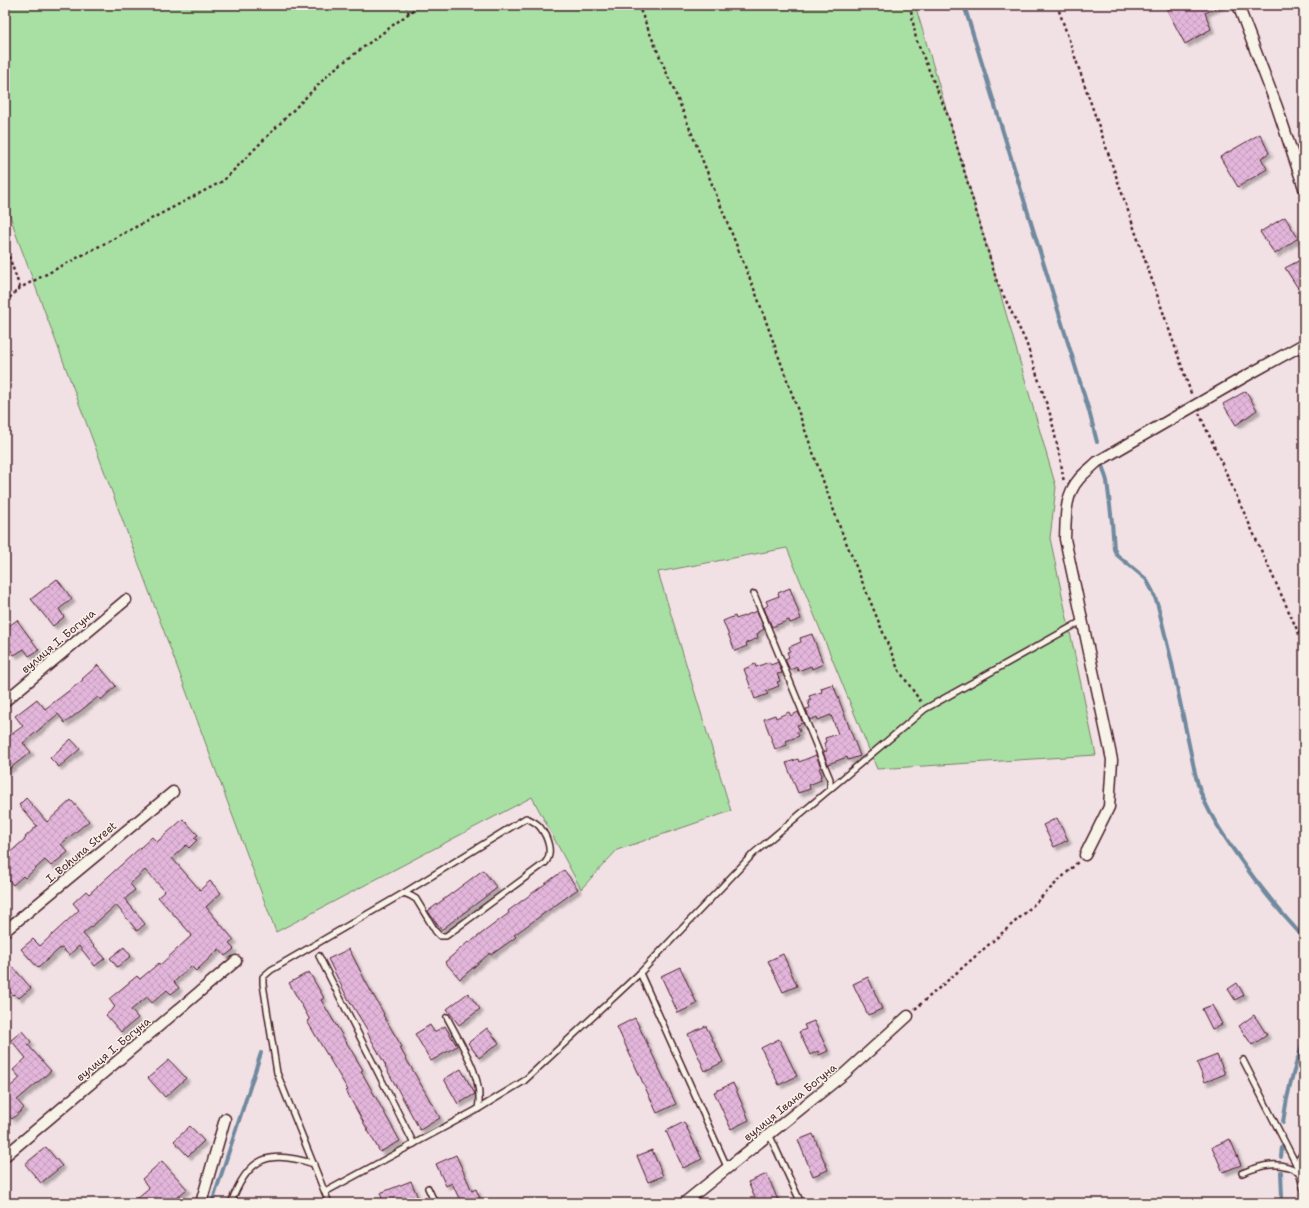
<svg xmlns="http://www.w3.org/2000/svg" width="1309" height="1208" viewBox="0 0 1309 1208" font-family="'Shantell Sans',sans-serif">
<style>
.garden{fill:#a8e0a4;stroke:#798068}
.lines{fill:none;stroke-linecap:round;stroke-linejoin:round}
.stream{stroke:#70899e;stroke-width:4}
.building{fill:url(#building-cross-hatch);stroke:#4a1f2b;filter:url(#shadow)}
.service-casing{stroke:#4a1f2b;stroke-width:8}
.minor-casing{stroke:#4a1f2b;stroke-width:13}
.path{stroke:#4a1f2b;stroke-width:2.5;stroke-dasharray:3 3;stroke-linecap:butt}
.service{stroke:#f7f3e8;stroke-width:5}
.minor{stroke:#f7f3e8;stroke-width:10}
.labels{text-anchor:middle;stroke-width:3;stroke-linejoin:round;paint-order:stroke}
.street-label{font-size:11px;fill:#4a1f2b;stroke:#f7f3e8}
</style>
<defs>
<pattern id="building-cross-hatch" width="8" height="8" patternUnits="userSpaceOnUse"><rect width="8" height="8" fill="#e3b6db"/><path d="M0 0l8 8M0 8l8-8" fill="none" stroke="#c49cbc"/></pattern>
<filter id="shadow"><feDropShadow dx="3.5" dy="3.5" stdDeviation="1" flood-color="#0004"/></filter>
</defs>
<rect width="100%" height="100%" fill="#f1e1e4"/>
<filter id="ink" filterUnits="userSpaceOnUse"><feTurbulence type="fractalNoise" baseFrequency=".025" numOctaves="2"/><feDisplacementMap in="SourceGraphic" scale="8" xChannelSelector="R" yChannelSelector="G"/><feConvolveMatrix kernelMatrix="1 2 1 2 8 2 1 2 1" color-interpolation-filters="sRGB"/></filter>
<g filter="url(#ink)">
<!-- garden -->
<path class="garden" d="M5,5H915L973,199L1056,487L1050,538L1096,755L877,769L787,548L658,572L731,811L617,850L581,889L532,797L276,932L17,237L5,200Z"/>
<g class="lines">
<!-- stream -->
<g class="stream">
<path d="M964,5L1089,411L1097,442"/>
<path d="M1103,468L1107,481L1112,522L1114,549L1117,555L1146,579L1153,592L1158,606L1171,659L1195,773C1201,801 1217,826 1233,849C1255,881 1278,910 1304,938"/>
<path d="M1283,1122C1287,1094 1293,1068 1304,1042"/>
<path d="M1281,1157L1282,1147"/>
<path d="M212,1203L261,1053"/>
<path d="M1280,1203L1282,1197L1281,1172"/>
</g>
</g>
<!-- building -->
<g class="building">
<path d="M1176,5H1222L1205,13L1211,29L1185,44L1167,10Z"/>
<path d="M1260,134L1269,153L1261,158L1267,169L1238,187L1220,157Z"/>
<path d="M1285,217L1298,238L1275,254L1260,232Z"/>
<path d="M1304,258V284L1298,288L1285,268Z"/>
<path d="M1246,391L1257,410L1236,425L1223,404Z"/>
<path d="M57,579L72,599L59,609L64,617L53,626L31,599Z"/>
<path d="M790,588L801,619L790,623L789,620L772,627L764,608L768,605L766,601L779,596L778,593Z"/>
<path d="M757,611L764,629L759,632V633L757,634L758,638L746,643L747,646L735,651L723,621L735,616L736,619Z"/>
<path d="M17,620L39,650L29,656L24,649L14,655L5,642V629Z"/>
<path d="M812,634L823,664L812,669L811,666L798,671L797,667L790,670L785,659L789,657L787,652L790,651L789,647L801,642L800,638Z"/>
<path d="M769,662L771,665L778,662L782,673L777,674L780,681L777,682L779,686L766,691L768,694L755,699L744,669L755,664L756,667Z"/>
<path d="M98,665L116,686L101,700L98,697L65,723L58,714L23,743L31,752L5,772V739L23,726L15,716L37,699L45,709L83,680L82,679Z"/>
<path d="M833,684L860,756L848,760L847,757L828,764L823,752L827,751L824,743L826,742L825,738L838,734L831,715L818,720L817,717L810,720L806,709L810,708L808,701L811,700L809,696L822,692L821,688Z"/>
<path d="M789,712L791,716L798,712L803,723L797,725L800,731L797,732L799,736L786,741L787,745L775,749L764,719L775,715L776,718Z"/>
<path d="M71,739L80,749L59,767L50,758Z"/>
<path d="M816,755L821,767L819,768L822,775L820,776L821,780L809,785L810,789L798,793L786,763L798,759L799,762Z"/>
<path d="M26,798L47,822L71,800L89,821L61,844L68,852L51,866L45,860L25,878L23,876L13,885L5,876V857L26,838L25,837L37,826L19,805Z"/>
<path d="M1057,818L1068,840L1054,847L1043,825Z"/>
<path d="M183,819L198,835L194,838L197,840L189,848L186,845L172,858L200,890L210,881L221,893L206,907L234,940L229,944L234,949L225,956L219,949L196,971L191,966L174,982L179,988L171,994L167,990L152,1003L147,997L131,1010L138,1018L121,1032L106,1015L115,1007L109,999L137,976L140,979L159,963L160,965L192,935L158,897L165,891L145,870L130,884L135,890L125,899L145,924L137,931L116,905L83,934L105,958L95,966L79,946L69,955L62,948L59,949L38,968L21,949L33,939L40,946L79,910L73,903L86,891L89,894L152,837L157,842Z"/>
<path d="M483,870L497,888L441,930L428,911Z"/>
<path d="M564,870L578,889L514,935L516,937L491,955L490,953L460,979L445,962L468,942L469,943L509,913L508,911Z"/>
<path d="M124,947L131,956L117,967L110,958Z"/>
<path d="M349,949L367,984L384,1014L383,1015L402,1047L400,1048L440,1118L420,1130L385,1066H386L367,1032L368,1031L346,995L328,959Z"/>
<path d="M783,954L797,986L783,992L768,961Z"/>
<path d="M12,966L31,988L19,998L15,994L13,995L5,986V972Z"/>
<path d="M680,967L697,1004L678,1013L661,976Z"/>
<path d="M309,972L324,998L321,1000L363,1070L361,1071L400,1141L380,1152L346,1091L348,1090L307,1021L310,1020L289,983Z"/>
<path d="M868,977L882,1009L868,1015L853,984Z"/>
<path d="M1237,983L1244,995L1235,1000L1228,989Z"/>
<path d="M468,993L480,1009L459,1025L447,1009Z"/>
<path d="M1212,1005L1222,1024L1212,1029L1202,1009Z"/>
<path d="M1254,1015L1267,1035L1252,1045L1239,1026Z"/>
<path d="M635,1018L676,1104L657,1113L617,1027Z"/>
<path d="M814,1021L828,1051L819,1055L818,1051L810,1055L799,1032L806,1029L804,1025Z"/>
<path d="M430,1025L434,1032L445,1026L457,1046L431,1061L415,1034Z"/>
<path d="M706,1026L723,1062L705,1071L688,1034Z"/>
<path d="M487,1028L499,1043L479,1058L468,1043Z"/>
<path d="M22,1031L31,1042L28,1045L51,1071L17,1100L24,1108L12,1119L5,1112V1091L20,1078L13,1070L26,1058L11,1040Z"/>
<path d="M779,1039L797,1076L779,1085L761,1048Z"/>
<path d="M1217,1055L1225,1074L1205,1082L1197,1063Z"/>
<path d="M169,1060L186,1078L165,1097L148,1078Z"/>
<path d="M461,1069L475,1094L458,1104L444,1079Z"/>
<path d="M733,1083L749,1120L731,1129L714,1092Z"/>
<path d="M684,1122L702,1159L683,1168L666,1131Z"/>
<path d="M190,1126L204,1141L188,1156L174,1141Z"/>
<path d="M813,1134L828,1170L813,1176L798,1140Z"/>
<path d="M1230,1139L1241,1165L1223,1172L1212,1147Z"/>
<path d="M46,1147L62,1166L41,1183L25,1164Z"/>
<path d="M652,1150L663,1176L648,1182L637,1156Z"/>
<path d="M456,1155L472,1191L476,1189L482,1203H461L452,1183L446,1186L436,1164Z"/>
<path d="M162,1161L187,1189L170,1203H131L149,1188L142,1179Z"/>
<path d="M767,1174L779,1203H757L748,1182Z"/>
<path d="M411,1181L420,1203H384L380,1193Z"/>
</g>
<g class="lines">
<defs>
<g id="service">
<path d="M754,594L830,779V789"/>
<path d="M319,956L414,1144"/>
<path d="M640,973L728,1169"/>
<path d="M447,1017C460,1043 485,1079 478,1109"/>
<path d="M1243,1060L1298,1168L1304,1191"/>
<path d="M769,1134L801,1203"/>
<path d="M1296,1164L1304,1151"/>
<path d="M1242,1173C1262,1165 1279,1160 1299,1172"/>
<path d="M428,1188L435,1203"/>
<path d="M325,1192L478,1109L524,1081L640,973L754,853L925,709L1082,621"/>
<path d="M231,1203C248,1157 268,1149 314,1164"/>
<path d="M329,1203L277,1073L263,984V977L271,970L404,893L411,896L416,899L436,932L440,936H446L545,863C554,853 547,836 540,827C536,822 531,820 526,818L404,893"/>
</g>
<g id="minor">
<path d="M1238,5L1277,107L1304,188"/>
<path d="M5,701L126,600"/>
<path d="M1085,855L1109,807L1112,760L1065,539C1066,519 1064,496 1079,479C1084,473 1091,468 1097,462L1246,376L1304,344"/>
<path d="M5,931L173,792"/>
<path d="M5,1156L236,961"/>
<path d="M201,1203L225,1119"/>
<path d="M684,1203L844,1074L908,1016"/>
</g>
</defs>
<!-- service casing -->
<use href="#service" class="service-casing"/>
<!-- minor casing -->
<use href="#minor" class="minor-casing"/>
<!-- path -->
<g class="path">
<path d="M406,5L409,14"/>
<path d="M638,5L684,114L758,299L839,525L898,669L921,702"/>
<path d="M910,5L916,39L948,116L997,282L1026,342L1051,417L1061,463L1064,483"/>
<path d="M1057,5L1192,396"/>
<path d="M5,245L20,288"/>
<path d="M5,302L20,288L223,181L333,70L420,5"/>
<path d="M1199,413L1304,645"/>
<path d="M915,1009L1025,913L1078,862"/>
</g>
<!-- service -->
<use href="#service" class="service"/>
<!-- minor -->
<use href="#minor" class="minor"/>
</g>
</g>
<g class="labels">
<!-- street labels -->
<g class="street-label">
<text transform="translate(58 641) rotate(-40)" y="4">вулиця І. Богуна</text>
<text transform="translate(81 852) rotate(-40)" y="4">I. Bohuna Street</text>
<text transform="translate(113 1049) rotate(-40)" y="4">вулиця І. Богуна</text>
<text transform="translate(790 1102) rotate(-39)" y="4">вулиця Івана Богуна</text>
</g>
</g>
<!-- margin -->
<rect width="1309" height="1208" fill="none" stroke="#f7f3e8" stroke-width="20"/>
<rect x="10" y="10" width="1289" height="1188" fill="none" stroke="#4a1f2b" stroke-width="1.5" filter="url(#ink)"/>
</svg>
